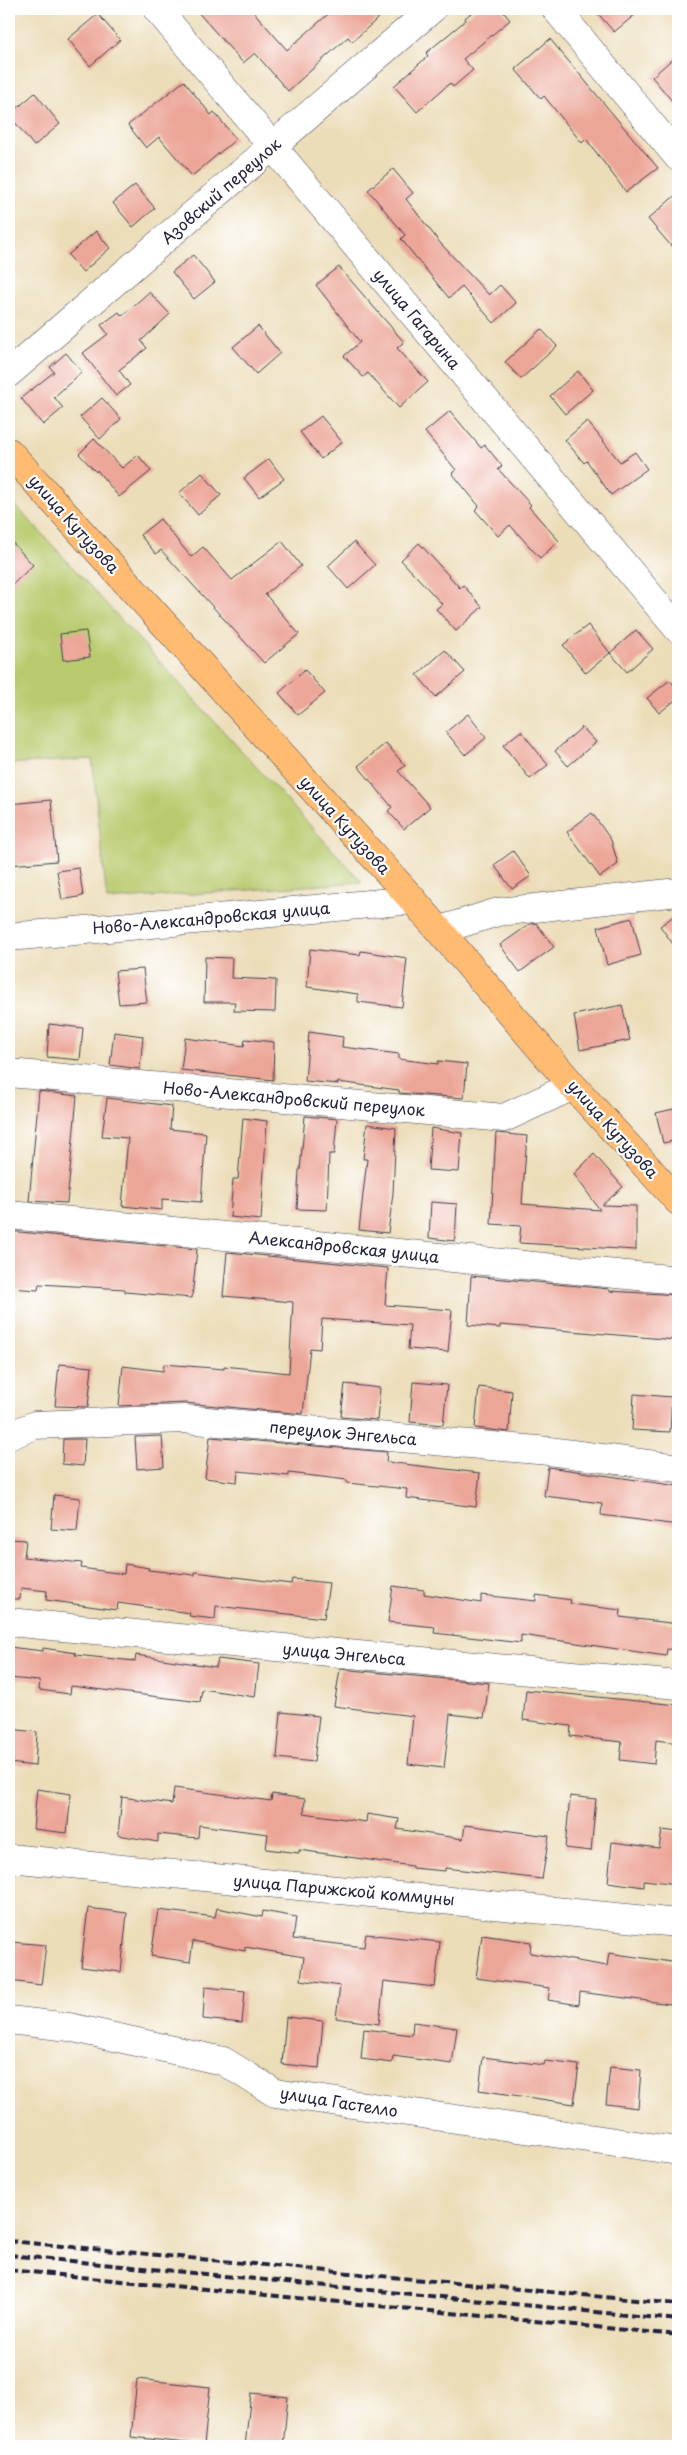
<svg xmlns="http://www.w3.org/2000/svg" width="687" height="2455" viewBox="0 0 687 2455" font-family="'Playpen Sans',sans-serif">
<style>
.green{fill:#b8ca6d;stroke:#6d7654}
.building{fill:#eca698}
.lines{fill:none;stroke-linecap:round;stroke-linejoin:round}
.minor-casing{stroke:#403e4e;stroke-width:29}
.major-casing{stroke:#403e4e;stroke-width:29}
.minor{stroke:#fff;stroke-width:28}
.major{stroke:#ffbb71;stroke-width:28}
.rail{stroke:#22223b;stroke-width:4;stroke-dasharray:8 4;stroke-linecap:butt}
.labels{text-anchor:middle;stroke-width:4.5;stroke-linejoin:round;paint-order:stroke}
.street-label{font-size:16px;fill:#22223b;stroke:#fff}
</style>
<rect width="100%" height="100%" fill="#fff"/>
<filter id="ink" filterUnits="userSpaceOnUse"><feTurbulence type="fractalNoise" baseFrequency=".02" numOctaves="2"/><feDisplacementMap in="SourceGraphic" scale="10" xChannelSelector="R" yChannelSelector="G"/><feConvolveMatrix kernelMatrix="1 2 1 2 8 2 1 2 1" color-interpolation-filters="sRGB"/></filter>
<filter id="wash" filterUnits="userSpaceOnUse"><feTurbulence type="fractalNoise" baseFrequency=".0096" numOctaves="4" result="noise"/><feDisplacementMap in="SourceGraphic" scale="20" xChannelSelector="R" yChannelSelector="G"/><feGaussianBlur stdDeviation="1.12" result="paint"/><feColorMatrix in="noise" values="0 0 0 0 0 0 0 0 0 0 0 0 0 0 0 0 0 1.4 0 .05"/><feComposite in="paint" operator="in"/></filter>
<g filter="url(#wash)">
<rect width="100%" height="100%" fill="#ecddb9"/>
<!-- green -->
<path class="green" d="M9,498L362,882L107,900L92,759L9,764Z"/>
<g id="blocks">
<!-- building -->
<g class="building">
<path d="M195,9H251L287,50L334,9H388L352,42L348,37L288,91L255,53L243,63Z"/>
<path d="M476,9H501L510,20L463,59L473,70L453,87L450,83L417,112L394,86L428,56L426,53L466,20L465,18Z"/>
<path d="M594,9H642L614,32Z"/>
<path d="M98,14L120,40L90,66L68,39Z"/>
<path d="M550,39L658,168L626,192L586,139L582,143L544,96L541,99L515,69Z"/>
<path d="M678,54V108L652,77Z"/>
<path d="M184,81L211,115L214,112L236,139L192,176L159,137L146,148L128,125Z"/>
<path d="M35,93L60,124L34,146L9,115Z"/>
<path d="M393,169L413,193L406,199L441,244L489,295L500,285L516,303L494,323L462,287L449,298L401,239L405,235L368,190Z"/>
<path d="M135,185L155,208L133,227L113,203Z"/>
<path d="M678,193V254L648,219Z"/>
<path d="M96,231L110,248L83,272L68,255Z"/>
<path d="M193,255L215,282L194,299L172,272Z"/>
<path d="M339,267L404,342L397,348L428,382L399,408L368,373L363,377L344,356L360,342L316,285Z"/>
<path d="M149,292L170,314L141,341L147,348L119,370L130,385L116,396L83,353L108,334L101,325L119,312L122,316Z"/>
<path d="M258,326L280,353L256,374L233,347Z"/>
<path d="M541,329L557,346L521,379L505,362Z"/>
<path d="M66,353L82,372L54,397L63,408L43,425L21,398L54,372L50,367Z"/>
<path d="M578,371L593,390L565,414L550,396Z"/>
<path d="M102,398L121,419L100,439L80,417Z"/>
<path d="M450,411L481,448L485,445L502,466L498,469L531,505L529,507L559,541L540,558L510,525L498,536L475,510L479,506L452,473L456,470L425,432Z"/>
<path d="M321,416L342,442L321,459L300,432Z"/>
<path d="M587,421L620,462L635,452L647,469L611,495L587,461L584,463L565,440Z"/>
<path d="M94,439L122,468L138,455L151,471L119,497L97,470L96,472L79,454Z"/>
<path d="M269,459L284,479L259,497L244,478Z"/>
<path d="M202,473L221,495L198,515L179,493Z"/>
<path d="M160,519L191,557L203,547L232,580L282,541L301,566L265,594L299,634L264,663L161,550L156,554L140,535Z"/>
<path d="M9,539L33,565L9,588Z"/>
<path d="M354,542L375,565L348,589L328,566Z"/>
<path d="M419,543L460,588L463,585L482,607L456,631L436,609L442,604L401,560Z"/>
<path d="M588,625L610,653L586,673L563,645Z"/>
<path d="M636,630L653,649L627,672L610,653Z"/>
<path d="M86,631L90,657L63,660L60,634Z"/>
<path d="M445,650L465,672L436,697L417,675Z"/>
<path d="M305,670L325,693L298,715L279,693Z"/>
<path d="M670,680L678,691V698L659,713L647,698Z"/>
<path d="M468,714L486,738L465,755L446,732Z"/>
<path d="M582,727L596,742L568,766L555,751Z"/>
<path d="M521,731L548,765L530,779L503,745Z"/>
<path d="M386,743L405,766L398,771L430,807L404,829L388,811L392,807L358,766Z"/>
<path d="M51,800L57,861L9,865V804Z"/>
<path d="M592,813L611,840L618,864L600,877L567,832Z"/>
<path d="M513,851L531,876L512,889L494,865Z"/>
<path d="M79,868L83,896L62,900L57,871Z"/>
<path d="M678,913V951L660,926Z"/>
<path d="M632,918L641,955L607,965L598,927Z"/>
<path d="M536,923L554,947L520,972L500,945L530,924Z"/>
<path d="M310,949L360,955L361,951L407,958L402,1007L358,1002V994L307,987Z"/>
<path d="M205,957L232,958L231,978L276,980L275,1012L234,1011L235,1002H204Z"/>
<path d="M143,969L147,1002L119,1004L115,971Z"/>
<path d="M622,1005L630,1040L580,1050L574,1015Z"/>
<path d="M49,1024L83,1028L80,1060L47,1057Z"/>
<path d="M114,1032L143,1036L140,1069L110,1065Z"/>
<path d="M309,1032L343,1037L342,1047L399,1054V1059L438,1064V1061L467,1064L464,1098L399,1093V1090L338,1082V1084L305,1081Z"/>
<path d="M185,1038L244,1046L245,1039L274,1042L273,1080L181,1070Z"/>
<path d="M39,1091L77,1096L67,1203L29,1201Z"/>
<path d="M107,1098L172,1106L170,1129L206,1133L201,1202L162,1199V1210L122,1206L128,1138L102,1136Z"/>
<path d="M678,1108V1140L663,1143L656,1113Z"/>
<path d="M305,1116L337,1119L334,1154H329L327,1210L297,1209L299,1170H300Z"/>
<path d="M243,1118L267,1121L261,1220L230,1217L233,1179H238Z"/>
<path d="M367,1124L396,1128L393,1193L388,1233L359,1230L367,1159H363Z"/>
<path d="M431,1128L462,1133L459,1172L428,1170Z"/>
<path d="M496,1133L527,1136L522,1204L600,1210L574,1174L594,1154L623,1187L602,1205L636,1206V1250L519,1243L521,1226L491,1224Z"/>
<path d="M431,1202L457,1204L455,1241L429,1238Z"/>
<path d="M9,1231L197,1249L192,1298L125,1292V1289L39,1284L38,1290L9,1288Z"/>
<path d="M227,1252L388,1268L385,1305L452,1310L448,1352L408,1349L410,1325L322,1319L320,1349L310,1348L303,1414L185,1403L119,1406L123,1366L163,1371L164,1364L224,1369V1366L289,1373L293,1302L223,1296Z"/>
<path d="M471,1276L609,1289V1291L678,1295L676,1340L500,1325V1328L468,1325Z"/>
<path d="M59,1364L92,1367L88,1407L55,1406Z"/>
<path d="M413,1382L447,1385L443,1425L410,1422Z"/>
<path d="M345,1384L380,1388L377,1420L341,1417Z"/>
<path d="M479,1387L512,1391L509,1432L475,1428Z"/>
<path d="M634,1394L672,1397L670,1432L632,1430Z"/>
<path d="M162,1436L164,1467L137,1469L135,1437Z"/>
<path d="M210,1437L387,1452L386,1462L480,1473L476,1507L406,1498L407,1489L347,1483V1480L289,1473V1476L238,1471L237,1482L205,1478Z"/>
<path d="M63,1439H85L83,1466L62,1464Z"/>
<path d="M548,1467L678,1486V1525L601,1515L602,1503L544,1496Z"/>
<path d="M54,1495L80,1498L77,1531L51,1529Z"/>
<path d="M9,1539L26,1540L24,1557L82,1563L81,1568L124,1574L125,1564L149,1568L148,1570L195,1575V1572L291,1584L292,1579L329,1583L324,1618L216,1606L215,1619L189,1616L190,1613L118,1603L117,1610L46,1600L47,1591L21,1588L20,1599H9Z"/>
<path d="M393,1586L424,1590V1594L481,1603V1595L536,1601V1595L571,1600L570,1604L621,1610L620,1617L678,1624V1650L667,1649L666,1656L521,1635V1643L434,1633L435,1627L388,1622Z"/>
<path d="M9,1647L43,1651V1648L76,1653L75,1655L135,1661L136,1655L216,1667L218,1659L259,1664L255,1697L202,1689L200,1702L71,1686L70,1694L39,1690L40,1681L9,1678Z"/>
<path d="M340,1669L489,1683L484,1718L450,1714L444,1768L408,1764L413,1716L334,1706Z"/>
<path d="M526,1690L678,1705V1743L656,1740L654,1764L620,1760L622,1742L570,1736L571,1726L523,1720Z"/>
<path d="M281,1712L319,1716L314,1762L277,1758Z"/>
<path d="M9,1729L37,1732L35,1766L9,1763Z"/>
<path d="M174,1788L271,1801L272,1794L305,1799L304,1813L366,1822L367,1814L399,1819L397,1829L463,1839L465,1825L549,1836L542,1879L445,1868V1871L412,1868V1866L299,1850V1853L266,1849L268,1834L199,1825L198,1838L158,1834V1842L118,1835L122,1797L172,1804Z"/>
<path d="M37,1789L71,1794L67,1833L33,1829Z"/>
<path d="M570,1796L596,1799L591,1851L565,1848Z"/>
<path d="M662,1830L678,1832V1884L644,1880V1887L608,1882L612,1842L659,1848Z"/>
<path d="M88,1908L127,1913L121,1972L81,1967Z"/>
<path d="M217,1908L262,1917L263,1911L296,1917L293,1939L364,1947L366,1934L440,1942L435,1987L384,1981L379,2024L336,2018L340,1986L301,1980L304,1957L245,1947V1951L193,1941L190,1962L151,1956L158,1910L215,1917Z"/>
<path d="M482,1935L531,1942L530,1953L607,1966L609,1953L678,1963V2005L580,1992L579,2005L548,2000L550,1988L476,1978Z"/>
<path d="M11,1942L46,1945L41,1985L9,1981Z"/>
<path d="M205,1987L245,1991L242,2023L203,2019Z"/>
<path d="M286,2017L323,2021L319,2068L282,2064Z"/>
<path d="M413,2022L457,2028L452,2064L393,2056L392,2063L361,2059L364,2029L412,2035Z"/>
<path d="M483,2057L544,2065L545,2061L579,2065L574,2104L479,2090Z"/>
<path d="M610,2067L641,2070L638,2108L606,2104Z"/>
<path d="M137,2379L210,2387L204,2445L131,2437Z"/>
<path d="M251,2393L288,2397L283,2446H245Z"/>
</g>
</g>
</g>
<g filter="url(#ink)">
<use href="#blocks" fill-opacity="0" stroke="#403e4e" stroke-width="1"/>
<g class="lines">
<defs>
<g id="minor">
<path d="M157,9L678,629"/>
<path d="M556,9L678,157"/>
<path d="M9,373L432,9"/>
<path d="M440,930L498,912L678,892"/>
<path d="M9,937L413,900"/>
<path d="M9,1073L504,1118L573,1086"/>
<path d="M9,1215L678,1280"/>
<path d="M9,1436L35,1425L184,1419L549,1451L678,1468"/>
<path d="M9,1622L678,1685"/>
<path d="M9,1858L678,1923"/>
<path d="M9,2020L69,2027L223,2061L275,2093L678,2151"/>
</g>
<path id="major" d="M9,452L413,900L573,1086L678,1201"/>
</defs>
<!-- minor casing -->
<use href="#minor" class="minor-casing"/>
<!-- major casing -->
<use href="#major" class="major-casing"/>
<!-- minor -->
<use href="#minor" class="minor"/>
<!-- major -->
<use href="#major" class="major"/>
<!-- rail -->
<g class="rail">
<path d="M9,2241L678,2304"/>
<path d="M9,2255L678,2320"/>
<path d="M9,2270L678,2335"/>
</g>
</g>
</g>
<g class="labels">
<!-- street labels -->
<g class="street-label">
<text transform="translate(221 191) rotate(-41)" y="6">Азовский переулок</text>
<text transform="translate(417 319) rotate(50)" y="6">улица Гагарина</text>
<text transform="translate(74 524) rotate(48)" y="6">улица Кутузова</text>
<text transform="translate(345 825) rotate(48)" y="6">улица Кутузова</text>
<text transform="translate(211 918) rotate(-5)" y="6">Ново-Александровская улица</text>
<text transform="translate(294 1099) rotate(5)" y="6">Ново-Александровский переулок</text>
<text transform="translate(613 1129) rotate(48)" y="6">улица Кутузова</text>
<text transform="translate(344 1247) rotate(6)" y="6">Александровская улица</text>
<text transform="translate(343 1433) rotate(5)" y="6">переулок Энгельса</text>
<text transform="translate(344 1654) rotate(5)" y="6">улица Энгельса</text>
<text transform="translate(344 1890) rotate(5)" y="6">улица Парижской коммуны</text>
<text transform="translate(339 2102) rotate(9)" y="6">улица Гастелло</text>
</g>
</g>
<!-- margin -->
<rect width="687" height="2455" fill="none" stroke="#fff" stroke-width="30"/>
</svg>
